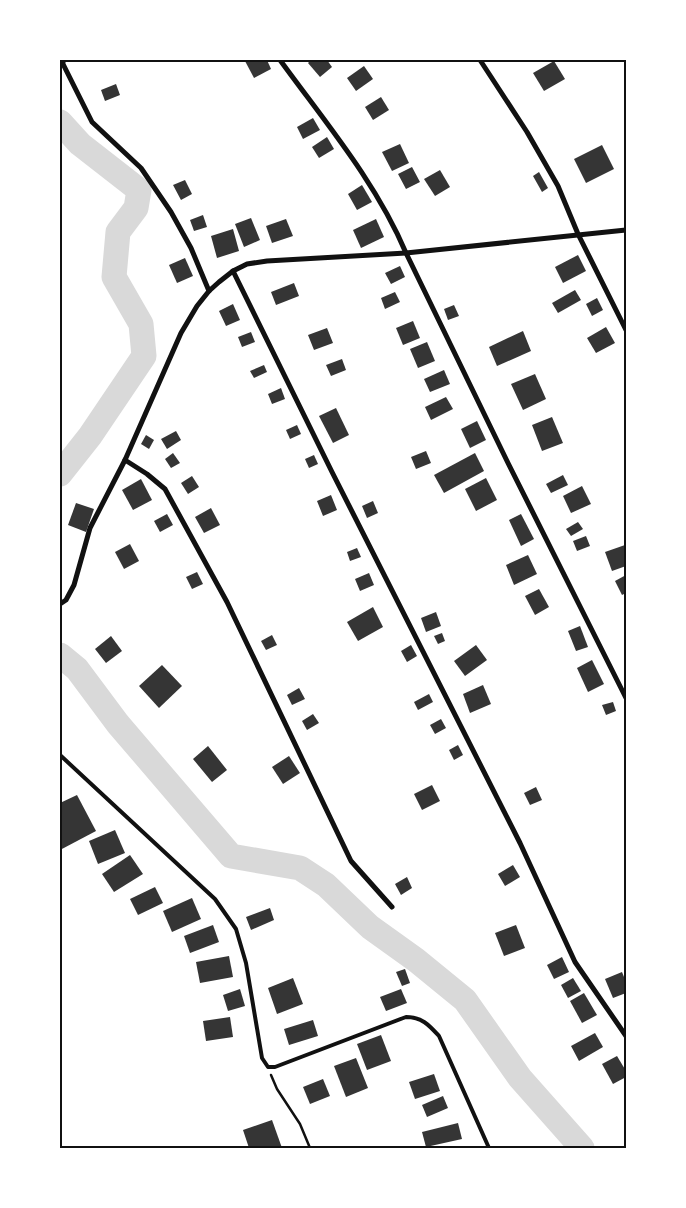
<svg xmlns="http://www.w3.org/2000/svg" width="686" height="1208" viewBox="0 0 686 1208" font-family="'Fira Sans Condensed',sans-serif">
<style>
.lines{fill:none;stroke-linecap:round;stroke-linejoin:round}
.river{stroke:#d9d9d9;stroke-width:25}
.building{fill:#353535}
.path{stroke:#111;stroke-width:2.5}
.service{stroke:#111;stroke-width:4}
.minor{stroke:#111;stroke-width:5}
.neatline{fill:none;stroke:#111;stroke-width:2}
</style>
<rect width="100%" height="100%" fill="#fff"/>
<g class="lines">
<!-- river -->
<g class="river">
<path d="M60,122L80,144L139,190L136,208L118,232L114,277L141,324L144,356L90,436L60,474"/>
<path d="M60,655L77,669L118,724L231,856L300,868L326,885L370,927L416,960L465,1000L520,1078L582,1148"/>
</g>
</g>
<!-- building -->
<g class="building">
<path d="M248,60H267L271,69L254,78L245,61Z"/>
<path d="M311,60H327L332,67L320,77L308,63Z"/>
<path d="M554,61L565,79L544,91L533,73Z"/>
<path d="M364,66L373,79L356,91L347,78Z"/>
<path d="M116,84L120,95L105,101L101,90Z"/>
<path d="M381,97L389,110L373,120L365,107Z"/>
<path d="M313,118L320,130L303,139L297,127Z"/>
<path d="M327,137L334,149L319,158L312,147Z"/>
<path d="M400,144L409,163L392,171L382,152Z"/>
<path d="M602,145L614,169L586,183L574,159Z"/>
<path d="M412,167L420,182L406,189L398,174Z"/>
<path d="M440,170L450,187L435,196L424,179Z"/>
<path d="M539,172L548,188L542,192L533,176Z"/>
<path d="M185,180L192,194L181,200L173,185Z"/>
<path d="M362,185L372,202L357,210L348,194Z"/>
<path d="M203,215L207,227L194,231L190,220Z"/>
<path d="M251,218L260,240L244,247L235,224Z"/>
<path d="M286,219L293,236L272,243L266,226Z"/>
<path d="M376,219L384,237L361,248L353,230Z"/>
<path d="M233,229L239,251L217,258L211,236Z"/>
<path d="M578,255L586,271L563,283L555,267Z"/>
<path d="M185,258L193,276L177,283L169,265Z"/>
<path d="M400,266L405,277L391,284L385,273Z"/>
<path d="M294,283L299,296L276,305L271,292Z"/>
<path d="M575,290L581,300L558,313L552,303Z"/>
<path d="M395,292L400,302L385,309L381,298Z"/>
<path d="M597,298L603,310L592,316L586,304Z"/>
<path d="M233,304L240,320L226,326L219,311Z"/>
<path d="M454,305L459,316L448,320L444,309Z"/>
<path d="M413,321L420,338L403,345L396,328Z"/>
<path d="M606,327L615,343L596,353L587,338Z"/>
<path d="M327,328L333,343L314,350L308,335Z"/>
<path d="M523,331L531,351L497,366L489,347Z"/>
<path d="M251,332L255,342L242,347L238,337Z"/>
<path d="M427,342L435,361L418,368L410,349Z"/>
<path d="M342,359L346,370L331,376L326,365Z"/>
<path d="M264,365L267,372L254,378L250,371Z"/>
<path d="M444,370L450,384L430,392L424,379Z"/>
<path d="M535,374L546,399L523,410L511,384Z"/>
<path d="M281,388L285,399L272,404L268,394Z"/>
<path d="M446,397L453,409L431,420L425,407Z"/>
<path d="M336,408L349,435L333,443L319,416Z"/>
<path d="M552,417L563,443L542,451L532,425Z"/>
<path d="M477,421L486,440L470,448L461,429Z"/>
<path d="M297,425L301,434L290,439L286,430Z"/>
<path d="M176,431L181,440L167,449L161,439Z"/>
<path d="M146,435L154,440L149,449L141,444Z"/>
<path d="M426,451L431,463L416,469L411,457Z"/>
<path d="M173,453L180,463L171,468L165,459Z"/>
<path d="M475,453L484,471L444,493L434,475Z"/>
<path d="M314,455L318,464L309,468L305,459Z"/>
<path d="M563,475L568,485L551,493L546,484Z"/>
<path d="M192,476L199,487L188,494L181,483Z"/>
<path d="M486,478L497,500L476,511L465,489Z"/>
<path d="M141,479L152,500L133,510L122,490Z"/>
<path d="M582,486L591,504L571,513L563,496Z"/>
<path d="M331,495L337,510L323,516L317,501Z"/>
<path d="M373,501L378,513L367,518L362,506Z"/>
<path d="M76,503L94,509L86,532L68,525Z"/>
<path d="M211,508L220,525L204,533L195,517Z"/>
<path d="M167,514L173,525L160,532L154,521Z"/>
<path d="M521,514L534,539L521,546L509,520Z"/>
<path d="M578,522L583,529L571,536L566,529Z"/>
<path d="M586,536L590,546L577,551L573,541Z"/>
<path d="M130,544L139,561L124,569L115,552Z"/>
<path d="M625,545L626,566L612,571L605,552Z"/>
<path d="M357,548L361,557L350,561L347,552Z"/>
<path d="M528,555L537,574L514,585L506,565Z"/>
<path d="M197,572L203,584L192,589L186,577Z"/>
<path d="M369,573L374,585L360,591L355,579Z"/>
<path d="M626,575V593L622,595L615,581Z"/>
<path d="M539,589L549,607L535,615L525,596Z"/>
<path d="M373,607L383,627L358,641L347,622Z"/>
<path d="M436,612L441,626L426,632L421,618Z"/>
<path d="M580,626L588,647L576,651L568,631Z"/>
<path d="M442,633L445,641L438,644L434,636Z"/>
<path d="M272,635L277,645L266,650L261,641Z"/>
<path d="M111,636L122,651L106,663L95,649Z"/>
<path d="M411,645L417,656L407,662L401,651Z"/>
<path d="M476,645L487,660L465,676L454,661Z"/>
<path d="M592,660L604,684L588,692L577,668Z"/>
<path d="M162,665L182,686L159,708L139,686Z"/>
<path d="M483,685L491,704L470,713L463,694Z"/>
<path d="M299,688L305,699L292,705L287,695Z"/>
<path d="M429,694L433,702L418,710L414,702Z"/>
<path d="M613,702L616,711L606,715L602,705Z"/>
<path d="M313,714L319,723L307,730L302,721Z"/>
<path d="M441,719L446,728L435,734L430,725Z"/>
<path d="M458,745L463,755L454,760L449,750Z"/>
<path d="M208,746L227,770L212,782L193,759Z"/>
<path d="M289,756L300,773L283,784L272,767Z"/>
<path d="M432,785L440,801L422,810L414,794Z"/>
<path d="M536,787L542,800L530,805L524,793Z"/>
<path d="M77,795L96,831L60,850V803Z"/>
<path d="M115,830L125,853L98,864L89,841Z"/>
<path d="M130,855L143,874L114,892L102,874Z"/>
<path d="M513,865L520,877L505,886L498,874Z"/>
<path d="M407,877L412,888L401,895L395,884Z"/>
<path d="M155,887L163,903L138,915L130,899Z"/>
<path d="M192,898L201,919L172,932L163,911Z"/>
<path d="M270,908L274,920L251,930L246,917Z"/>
<path d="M213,925L219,942L190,953L184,936Z"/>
<path d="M516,925L525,948L504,956L495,933Z"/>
<path d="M229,956L233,977L200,983L196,962Z"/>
<path d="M562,957L569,972L554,979L547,965Z"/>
<path d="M405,969L410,983L402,986L396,972Z"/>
<path d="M622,972L626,982V993L613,998L605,979Z"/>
<path d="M293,978L303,1004L277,1014L268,988Z"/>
<path d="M573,978L581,991L568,998L561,985Z"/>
<path d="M240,989L245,1006L228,1011L223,995Z"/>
<path d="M401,989L407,1003L386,1011L380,997Z"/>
<path d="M584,993L597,1015L582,1023L570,1001Z"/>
<path d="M230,1017L233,1037L206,1041L203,1021Z"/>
<path d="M313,1020L318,1036L289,1045L284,1029Z"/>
<path d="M595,1033L603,1047L579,1061L571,1046Z"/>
<path d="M381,1035L391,1061L367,1070L357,1044Z"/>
<path d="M617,1056L626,1071V1077L613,1084L602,1064Z"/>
<path d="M356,1058L368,1088L346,1097L334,1066Z"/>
<path d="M434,1074L440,1091L415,1099L409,1082Z"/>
<path d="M323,1079L330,1096L310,1104L303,1087Z"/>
<path d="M443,1096L448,1108L427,1117L422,1105Z"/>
<path d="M272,1120L282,1148H249L243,1130Z"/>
<path d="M458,1123L462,1139L426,1147L422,1132Z"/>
</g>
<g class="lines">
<!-- path -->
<path class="path" d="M271,1075L277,1089L300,1124L310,1148"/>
<!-- service -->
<path class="service" d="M60,755L215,899L236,929L246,963L262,1058L268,1067H275L406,1017C422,1017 429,1025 439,1036L489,1148"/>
<!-- minor -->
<g class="minor">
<path d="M63,60V64L92,122L141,168L171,212L191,248L209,291"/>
<path d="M280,60C325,122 376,182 406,253L508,463L626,698"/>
<path d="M480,60L527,132L558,186L578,234L626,330"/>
<path d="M233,271L332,472L520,843L575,962L626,1036"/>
<path d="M125,460L147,474L165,489L227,602L351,861L392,907"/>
<path d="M60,604L66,600L74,585L90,528L125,460L181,333L197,306L209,291L219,282L233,271L247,264L267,261L406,253L626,230"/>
</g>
</g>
<!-- border -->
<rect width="686" height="1208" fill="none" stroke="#ffffff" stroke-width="122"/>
<rect x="61" y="61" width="564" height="1086" class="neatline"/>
</svg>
